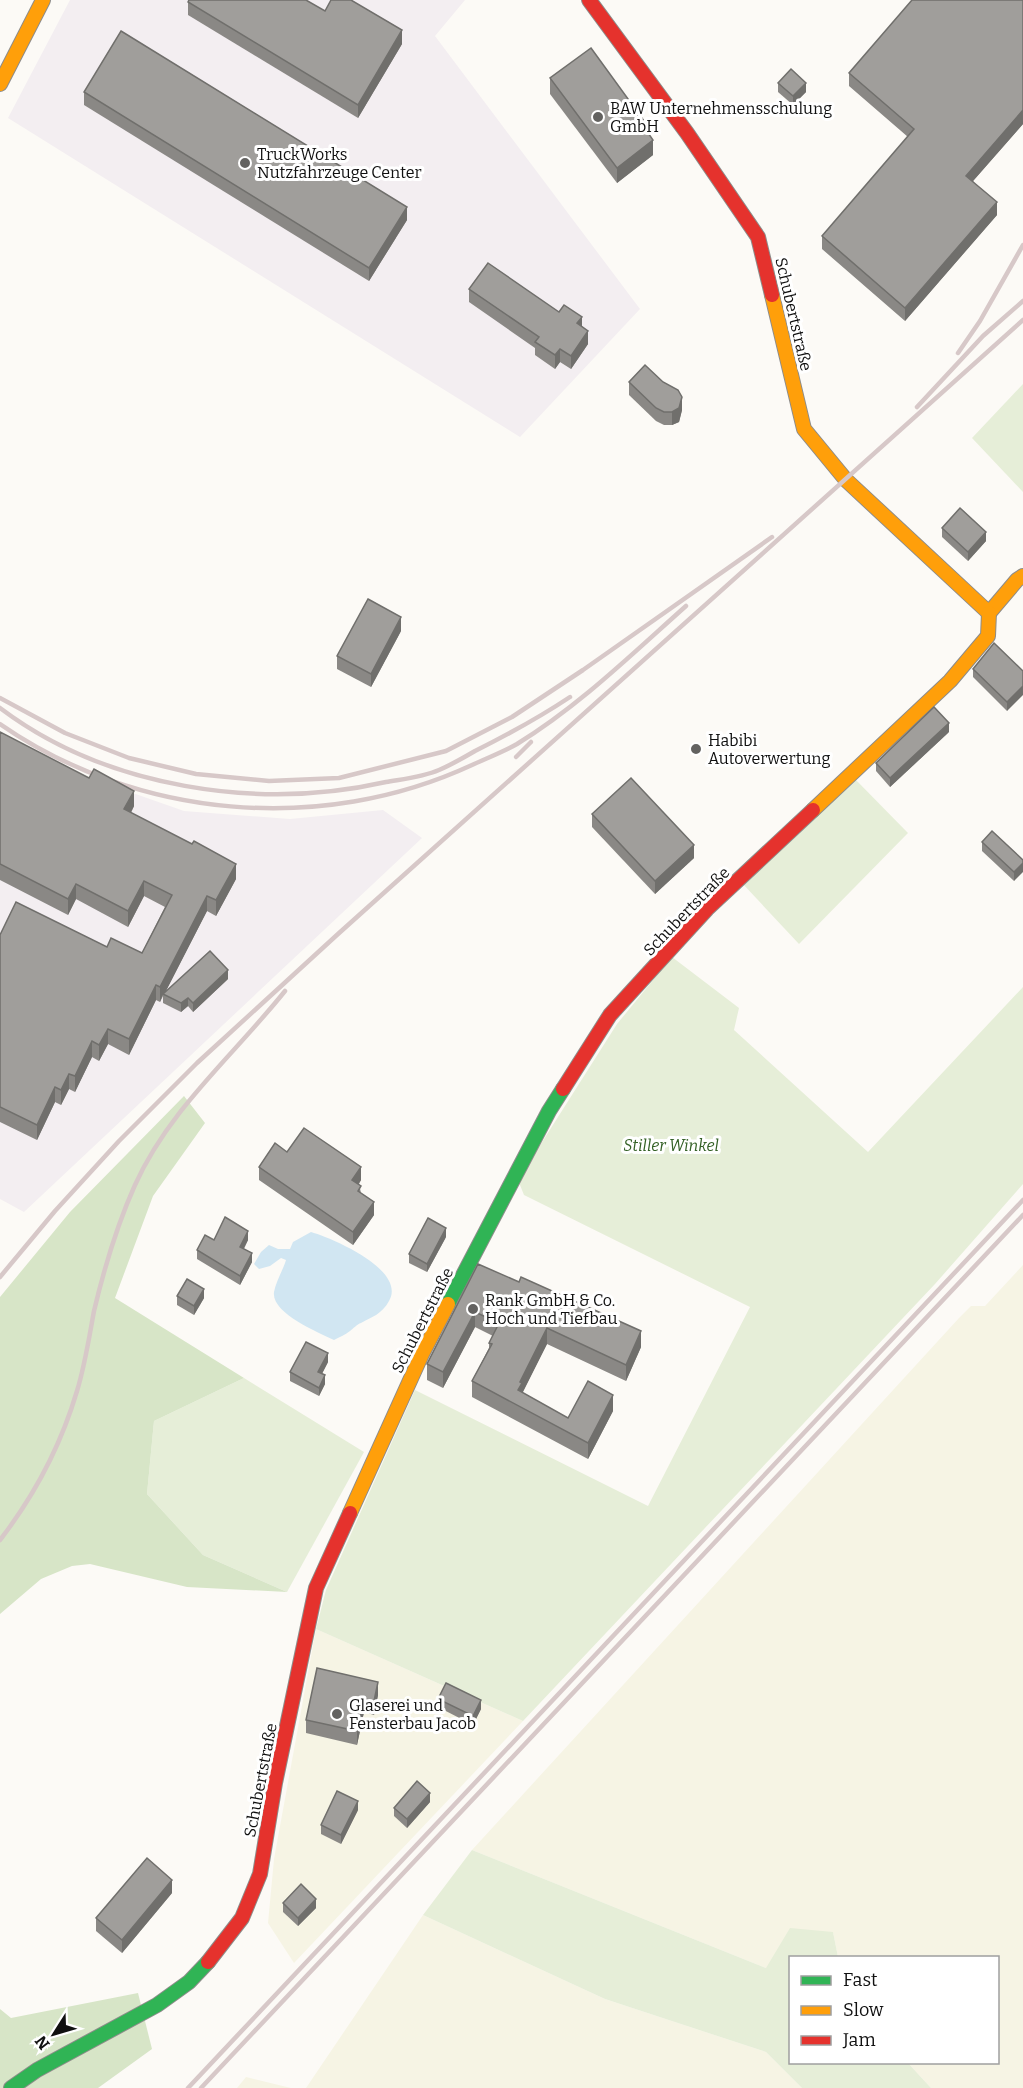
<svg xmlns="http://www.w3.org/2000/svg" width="1023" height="2088" viewBox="0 0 1023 2088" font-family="Bitter,serif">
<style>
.industrial{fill:#f3eef1}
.farmland{fill:#f6f4e4}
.green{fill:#e6eed8}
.forest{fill:#d7e5c7}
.water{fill:#d1e6f2}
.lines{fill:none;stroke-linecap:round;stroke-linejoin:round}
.fast-casing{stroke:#8d8c8a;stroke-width:16}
.slow-casing{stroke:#8d8c8a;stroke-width:16}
.jam-casing{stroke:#8d8c8a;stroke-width:16}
.fast{stroke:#30b455;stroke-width:14}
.slow{stroke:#ff9f0a;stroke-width:14}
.jam{stroke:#e5322d;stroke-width:14}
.rail{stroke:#d7c8c8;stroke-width:4.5}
.wall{fill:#8a8885}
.shaded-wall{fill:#706f6c}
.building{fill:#a09e9b;stroke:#706f6c;stroke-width:1.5}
.poi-dot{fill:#636260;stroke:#fff;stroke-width:2}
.labels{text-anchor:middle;stroke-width:6;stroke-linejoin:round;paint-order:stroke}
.poi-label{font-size:16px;fill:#101010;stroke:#fff;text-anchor:start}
.street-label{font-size:16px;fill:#101010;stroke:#fff}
.park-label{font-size:16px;font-style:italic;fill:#346126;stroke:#fff}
</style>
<rect width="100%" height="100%" fill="#fcfaf6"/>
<!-- industrial -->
<g class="industrial">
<path d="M70,0H465L435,36L640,309L520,437L8,118Z"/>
<path d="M0,736L53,765L184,811L290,819L383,810L422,838L24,1212L0,1199Z"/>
</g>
<!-- farmland -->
<g class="farmland">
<path d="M1023,1265V2088H931L908,2063L998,2062V1958L838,1957L833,1932L766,1968L472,1850L959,1318L971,1306H985Z"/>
<path d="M316,1629L523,1721L294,1963L268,1923L274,1859Z"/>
<path d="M423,1915L605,1999L766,2052L802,2088H306Z"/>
<path d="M246,2077L291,2088H237Z"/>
</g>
<!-- green -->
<g class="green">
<path d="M1023,384V492L972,438Z"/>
<path d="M854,778L908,833L799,944L742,883Z"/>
<path d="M672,957L739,1008L734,1030L868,1152L1023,987V1184L935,1284L523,1721L316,1629L326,1590L415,1390L648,1506L750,1307L524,1195L518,1180L617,1024Z"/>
<path d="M244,1378L364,1452L287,1592L203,1555L147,1494L154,1421Z"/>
<path d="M472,1850L766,1968L790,1928L833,1932L838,1957L790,1958V2062L908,2063L931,2088H802L766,2052L605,1999L423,1915Z"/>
</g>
<!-- forest -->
<g class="forest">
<path d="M184,1096L205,1123L153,1196L115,1298L244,1378L154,1421L147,1494L203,1555L287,1592L187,1587L90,1564L72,1566L41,1579L0,1614V1297L70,1212Z"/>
<path d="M138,1993L152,2049L98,2088H0V2009L11,2018Z"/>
</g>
<!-- water -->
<path class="water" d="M311,1232C332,1238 407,1270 389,1301C382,1314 372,1317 361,1323C357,1324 353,1329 350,1331C345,1335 339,1337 334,1340C318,1332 271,1313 274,1292C276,1281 283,1270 286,1260L281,1258L270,1266L259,1269L254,1264L261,1252L269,1245L278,1249H290L293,1242Z"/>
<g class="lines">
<defs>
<g id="fast">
<path d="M448,1304L549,1111L563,1089"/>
<path d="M11,2088L37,2070L157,2005L189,1982L208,1962"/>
</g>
<g id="slow">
<path d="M0,84L43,0"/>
<path d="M772,295L804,429L846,480L989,613L1017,580L1023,576"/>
<path d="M813,810L950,681L988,636L989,613"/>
<path d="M350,1513L422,1354L448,1304"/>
</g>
<g id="jam">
<path d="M589,0L687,133L758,237L772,295"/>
<path d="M563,1089L610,1015L707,909L813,810"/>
<path d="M208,1962L242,1918L260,1874L275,1783L316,1588L350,1513"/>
</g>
</defs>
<!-- fast casing -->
<use href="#fast" class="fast-casing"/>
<!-- slow casing -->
<use href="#slow" class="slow-casing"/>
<!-- jam casing -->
<use href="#jam" class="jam-casing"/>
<!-- fast -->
<use href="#fast" class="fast"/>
<!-- slow -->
<use href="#slow" class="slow"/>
<!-- jam -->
<use href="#jam" class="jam"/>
<!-- rail -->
<g class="rail">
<path d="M958,353L980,321L1023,245"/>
<path d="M917,407L983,336L1023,301"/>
<path d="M0,698L65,733L129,758L196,774L269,781L339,778L446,751L512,717L583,670L772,537"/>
<path d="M0,708C106,788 258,811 386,782C403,779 423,777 439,770C451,765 463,758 475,751C507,735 540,717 570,697"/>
<path d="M0,724C137,819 321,835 472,765C487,758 503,752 517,744C579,706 632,654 686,606"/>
<path d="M516,757L531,742"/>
<path d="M0,1277L55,1211L119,1141L197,1063L338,934L1023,320"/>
<path d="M0,1540C34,1496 61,1445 77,1391C85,1365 89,1338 94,1311C104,1269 117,1225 135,1185C169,1109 234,1055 285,991"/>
<path d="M188,2088L1023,1200"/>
<path d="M201,2088L1023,1215"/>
</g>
</g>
<!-- wall -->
<g class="wall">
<path d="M1023,0V124L973,181L997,215L905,321L822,249V236L908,137L849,86V73Z"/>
<path d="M188,2L325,11L402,44L358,118L188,15Z"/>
<path d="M550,78L647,132L653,155L617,183L550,94Z"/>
<path d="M778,83L806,92L793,105L778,92Z"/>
<path d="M84,92L407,220L369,281L84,105Z"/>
<path d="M469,289L559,312L582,326L588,344L571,369L560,362L555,369L535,355V348L469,302Z"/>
<path d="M629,382L682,410L679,422L672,425H664L656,421L629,395Z"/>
<path d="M942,528L986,541L968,561L942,537Z"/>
<path d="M401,631L371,687L337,669V656Z"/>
<path d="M973,669L1023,671L1007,711L973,677Z"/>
<path d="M0,732L134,806L131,813L236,879L216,916L207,911L165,992L228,979L193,1012L188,1006L181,1012L163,1003V996L160,1002L156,1000L129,1055L108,1044L99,1061L92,1057L75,1092L69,1089L61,1105L55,1102L37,1140L0,1122V935L107,947L142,953L165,907L144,896L128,927L76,899L68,915L0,880Z"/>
<path d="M949,732L890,787L876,771V763Z"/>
<path d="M592,814L694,858L655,894L592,827Z"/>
<path d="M982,842L1023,860L1014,881L982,851Z"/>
<path d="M287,1152L361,1180L359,1184L361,1193L374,1215L353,1245L259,1180V1167Z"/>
<path d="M446,1237L427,1272L409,1263V1254Z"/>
<path d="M214,1240H248L244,1249L252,1262L240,1285L197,1259V1250Z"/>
<path d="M478,1264L641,1347L626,1381L547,1344L522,1393L568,1418L613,1411L588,1459L472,1397V1381L489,1348V1343L493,1336L475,1327L443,1388L427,1380V1364Z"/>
<path d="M177,1296L204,1298L194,1315L177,1305Z"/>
<path d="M328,1362L322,1374L325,1384L319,1396L290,1381V1372Z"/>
<path d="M317,1668L378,1695L374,1715L364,1712L357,1745L306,1733V1720Z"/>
<path d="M438,1699L481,1709L473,1725L438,1707Z"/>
<path d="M430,1802L407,1828L394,1816V1808Z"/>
<path d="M358,1810L341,1844L321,1834V1825Z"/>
<path d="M172,1893L122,1953L96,1931V1918Z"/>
<path d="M283,1903L316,1908L298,1926L283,1912Z"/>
</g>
<!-- shaded-wall -->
<g class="shaded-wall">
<path d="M402,30V44L358,118V105Z"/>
<path d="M806,83V92L793,105V96Z"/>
<path d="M1023,110V124L966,189V176Z"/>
<path d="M653,140V155L617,183V168Z"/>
<path d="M997,202V215L905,321V308Z"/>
<path d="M407,207V220L369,281V268Z"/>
<path d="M582,317V330L577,323Z"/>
<path d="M588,331V344L571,369V356Z"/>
<path d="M560,349V362L555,369V355Z"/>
<path d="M682,397V410L679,422L672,425V412Z"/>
<path d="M986,532V541L968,561V552Z"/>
<path d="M401,617V631L371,687V674Z"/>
<path d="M1023,686V695L1007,711V702Z"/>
<path d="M949,723V732L890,787V778Z"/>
<path d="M134,791V806L124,825V809Z"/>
<path d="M694,845V858L655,894V881Z"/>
<path d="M1023,863V872L1014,881V872Z"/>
<path d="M236,864V879L216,916V900Z"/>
<path d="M144,881V896L128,927V911Z"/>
<path d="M76,884V899L68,915V899Z"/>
<path d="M207,896V911L164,995L163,994L160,1002V987Z"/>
<path d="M228,970V979L193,1012V1003Z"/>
<path d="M156,985V1000L129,1055V1039Z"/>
<path d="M188,998V1006L181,1012V1003Z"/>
<path d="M108,1029V1044L99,1061V1045Z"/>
<path d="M92,1041V1057L75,1092V1076Z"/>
<path d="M69,1074V1089L61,1105V1090Z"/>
<path d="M55,1087V1102L37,1140V1125Z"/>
<path d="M361,1167V1180L352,1193V1180Z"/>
<path d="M374,1202V1215L353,1245V1232Z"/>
<path d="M446,1228V1237L427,1272V1264Z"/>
<path d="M248,1231V1240L240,1255V1247Z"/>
<path d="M252,1253V1262L240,1285V1276Z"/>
<path d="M204,1289V1298L194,1315V1306Z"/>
<path d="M475,1312V1327L443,1388V1372Z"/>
<path d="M547,1328V1344L522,1394V1399L518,1406V1390L520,1382Z"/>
<path d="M641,1331V1347L626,1381V1365Z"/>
<path d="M328,1353V1362L318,1381V1372Z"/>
<path d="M325,1375V1384L319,1396V1388Z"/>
<path d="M613,1395V1411L588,1459V1443Z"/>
<path d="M378,1682V1695L374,1715V1701Z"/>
<path d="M364,1699V1712L357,1745V1731Z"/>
<path d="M481,1700V1709L473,1725V1716Z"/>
<path d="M430,1793V1802L407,1828V1819Z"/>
<path d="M358,1801V1810L341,1844V1835Z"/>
<path d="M172,1880V1893L122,1953V1940Z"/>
<path d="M316,1899V1908L298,1926V1918Z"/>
</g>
<!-- building -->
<g class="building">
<path d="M189,0H306L325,11L331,0H351L402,30L358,105L188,2Z"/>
<path d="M912,0H1023V110L966,176L997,202L905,308L822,236L914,129L849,73Z"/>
<path d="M121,31L407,207L369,268L84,92Z"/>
<path d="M591,48L647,125L644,127L653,140L617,168L550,78Z"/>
<path d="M791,69L806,83L793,96L778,83Z"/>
<path d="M488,263L559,312L564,305L582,317L577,323L588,331L571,356L560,349L555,355L535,342L539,337L469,289Z"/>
<path d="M645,365L663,382L678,390L682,397L679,408L672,412H664L656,408L629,382Z"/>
<path d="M960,508L986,532L968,552L942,528Z"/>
<path d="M368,599L401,617L371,674L337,656Z"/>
<path d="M994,643L1023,671V686L1007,702L973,669Z"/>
<path d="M934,707L949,723L890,778L876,763Z"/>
<path d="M0,732L89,778L94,769L134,791L124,809L192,844L194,841L236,864L216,900L207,896L160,987L156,985L129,1039L108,1029L99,1045L92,1041L75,1076L69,1074L61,1090L55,1087L37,1125L0,1107V935L16,902L107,947L111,938L142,953L172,895L144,881L128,911L76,884L68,899L0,864Z"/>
<path d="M631,778L694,845L655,881L592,814Z"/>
<path d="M992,831L1023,860V863L1014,872L982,842Z"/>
<path d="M210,951L228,970L193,1003L188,998L181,1003L163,994Z"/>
<path d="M304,1128L361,1167L352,1180L361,1186L358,1191L374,1202L353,1232L259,1167L275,1143L287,1152Z"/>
<path d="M225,1217L248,1231L240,1247L252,1253L240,1276L197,1250L205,1235L214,1240Z"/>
<path d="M428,1218L446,1228L427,1264L409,1254Z"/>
<path d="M478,1264L519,1282L521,1277L641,1331L626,1365L547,1328L520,1382L522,1383L518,1390L568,1418L588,1381L613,1395L588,1443L472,1381L492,1344L489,1343L499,1323L475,1312L443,1372L427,1364Z"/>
<path d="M187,1279L204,1289L194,1306L177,1296Z"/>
<path d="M306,1342L328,1353L318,1372L325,1375L319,1388L290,1372Z"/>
<path d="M317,1668L378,1682L374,1701L364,1699L357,1731L306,1720Z"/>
<path d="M446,1683L481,1700L473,1716L438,1699Z"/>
<path d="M417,1781L430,1793L407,1819L394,1808Z"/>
<path d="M337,1791L358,1801L341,1835L321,1825Z"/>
<path d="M147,1858L172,1880L122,1940L96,1918Z"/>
<path d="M301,1884L316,1899L298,1918L283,1903Z"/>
</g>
<!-- markers -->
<g class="poi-dot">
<circle cx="598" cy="117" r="6"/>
<circle cx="245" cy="163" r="6"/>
<circle cx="696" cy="749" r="6"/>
<circle cx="473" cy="1309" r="6"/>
<circle cx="337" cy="1714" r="6"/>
</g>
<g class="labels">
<!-- poi labels -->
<g class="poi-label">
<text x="610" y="114">BAW Unternehmensschulung<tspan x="610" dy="18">GmbH</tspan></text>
<text x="257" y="160">TruckWorks<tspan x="257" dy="18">Nutzfahrzeuge Center</tspan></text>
<text x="708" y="746">Habibi<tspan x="708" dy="18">Autoverwertung</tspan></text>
<text x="485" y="1306">Rank GmbH &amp; Co.<tspan x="485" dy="18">Hoch und Tiefbau</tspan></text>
<text x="349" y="1711">Glaserei und<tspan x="349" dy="18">Fensterbau Jacob</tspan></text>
</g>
<!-- street labels -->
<g class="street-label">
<text transform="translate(794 314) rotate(77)" y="6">Schubertstraße</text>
<text transform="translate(686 911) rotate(-46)" y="6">Schubertstraße</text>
<text transform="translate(422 1320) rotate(-63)" y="6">Schubertstraße</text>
<text transform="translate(260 1780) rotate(-79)" y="6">Schubertstraße</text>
</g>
<!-- park labels -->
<g class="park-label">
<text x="671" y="1151">Stiller Winkel</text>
</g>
</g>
<!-- legend -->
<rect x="789" y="1956" width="210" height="108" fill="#ffffff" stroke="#9f9f9f" stroke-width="1.5"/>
<rect x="801" y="1976" width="30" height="9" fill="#30b455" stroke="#9f9f9f" stroke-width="1.5"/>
<text x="843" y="1986" font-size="18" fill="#101010">Fast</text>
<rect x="801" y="2006" width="30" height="9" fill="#ff9f0a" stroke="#9f9f9f" stroke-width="1.5"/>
<text x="843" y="2016" font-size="18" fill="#101010">Slow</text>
<rect x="801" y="2036" width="30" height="9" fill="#e5322d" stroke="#9f9f9f" stroke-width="1.5"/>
<text x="843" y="2046" font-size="18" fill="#101010">Jam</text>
<!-- north arrow -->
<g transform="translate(54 2034) rotate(233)" stroke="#ffffff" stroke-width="4.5" paint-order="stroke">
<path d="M0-4.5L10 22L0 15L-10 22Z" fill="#101010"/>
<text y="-9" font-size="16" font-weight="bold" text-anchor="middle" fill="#101010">N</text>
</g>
</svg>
